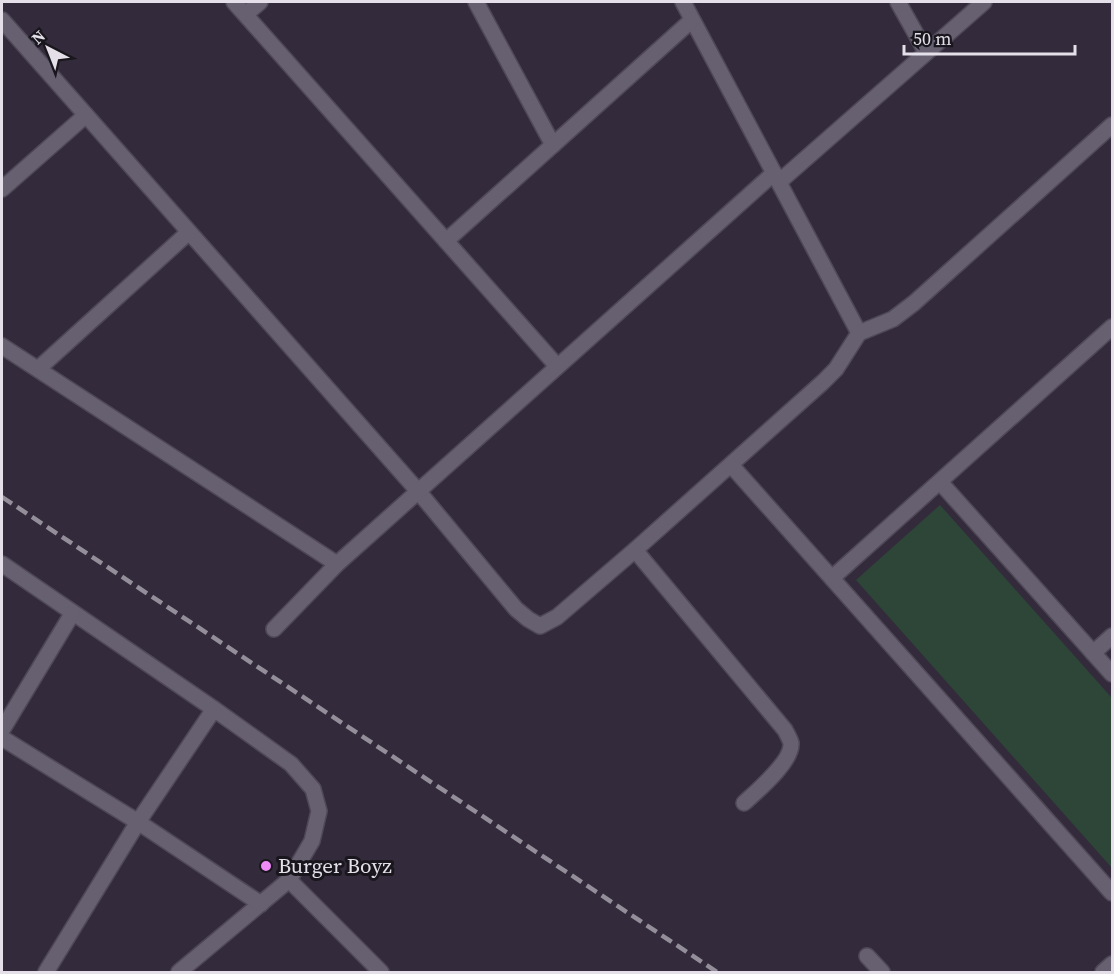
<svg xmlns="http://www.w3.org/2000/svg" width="1114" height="974" viewBox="0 0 1114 974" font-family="'Source Serif 4',serif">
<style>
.green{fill:#2d4638}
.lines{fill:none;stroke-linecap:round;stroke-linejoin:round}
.minor-casing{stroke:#4f4857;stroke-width:18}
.minor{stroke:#666071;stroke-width:15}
.rail{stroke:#948e9a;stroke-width:4.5;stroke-dasharray:12 6;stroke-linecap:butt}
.poi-dot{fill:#ef8bf7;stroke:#19161d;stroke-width:2}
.labels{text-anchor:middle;stroke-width:6;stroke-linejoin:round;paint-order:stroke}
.poi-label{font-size:21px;fill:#e4dfe9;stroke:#19161d;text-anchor:start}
</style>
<rect width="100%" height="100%" fill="#332b3b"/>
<!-- green -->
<path class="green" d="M940,505L1112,698V868L856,580Z"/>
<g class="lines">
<defs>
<g id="minor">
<path d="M234,2L557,366"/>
<path d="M476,2L553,145"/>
<path d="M683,2L859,333"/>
<path d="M898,2L926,52"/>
<path d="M246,14L260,2"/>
<path d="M2,20L418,491L516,609L528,619L540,626L557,617L635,550L823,382L836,369L859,333L893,319L914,303L1112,125"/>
<path d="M779,182L984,2"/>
<path d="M2,189L86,115"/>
<path d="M446,241L692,20"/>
<path d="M2,346L337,564"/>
<path d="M38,369L189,232"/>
<path d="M731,465L1112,893"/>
<path d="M940,482L1112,674"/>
<path d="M635,550L785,730C787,734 790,739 791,743C793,761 757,791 744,803"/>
<path d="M2,564L214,709L291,764L313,789L319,811L312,841L289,880L179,972"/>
<path d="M832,578L1112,327"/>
<path d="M274,629L337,564L774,173"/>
<path d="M1093,653L1112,636"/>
<path d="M2,730L72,614"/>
<path d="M2,738L138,822L261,904"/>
<path d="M289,880L381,972"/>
<path d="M867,956L882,972"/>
<path d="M46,972L138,822L214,709"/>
<path d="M1103,972L1112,964"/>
</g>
</defs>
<!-- minor casing -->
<use href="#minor" class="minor-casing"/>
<!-- minor -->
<use href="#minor" class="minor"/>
<!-- rail -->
<path class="rail" d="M2,497L717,972"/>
</g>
<!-- markers -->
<circle class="poi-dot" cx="266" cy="866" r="6"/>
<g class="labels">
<!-- poi labels -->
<g class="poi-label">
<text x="278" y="873">Burger Boyz</text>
</g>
</g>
<!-- border -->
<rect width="1114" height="974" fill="none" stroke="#e4dfe9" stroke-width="6"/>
<!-- north arrow -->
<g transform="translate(48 48) rotate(318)" stroke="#19161d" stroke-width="4.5" paint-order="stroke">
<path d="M0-4.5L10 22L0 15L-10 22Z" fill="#e4dfe9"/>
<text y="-9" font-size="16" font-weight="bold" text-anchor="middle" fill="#e4dfe9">N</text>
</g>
<!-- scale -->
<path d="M904 45v9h171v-9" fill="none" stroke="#e4dfe9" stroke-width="3"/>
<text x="913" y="45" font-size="18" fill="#e4dfe9" stroke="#19161d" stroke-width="4.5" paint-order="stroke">50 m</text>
</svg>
